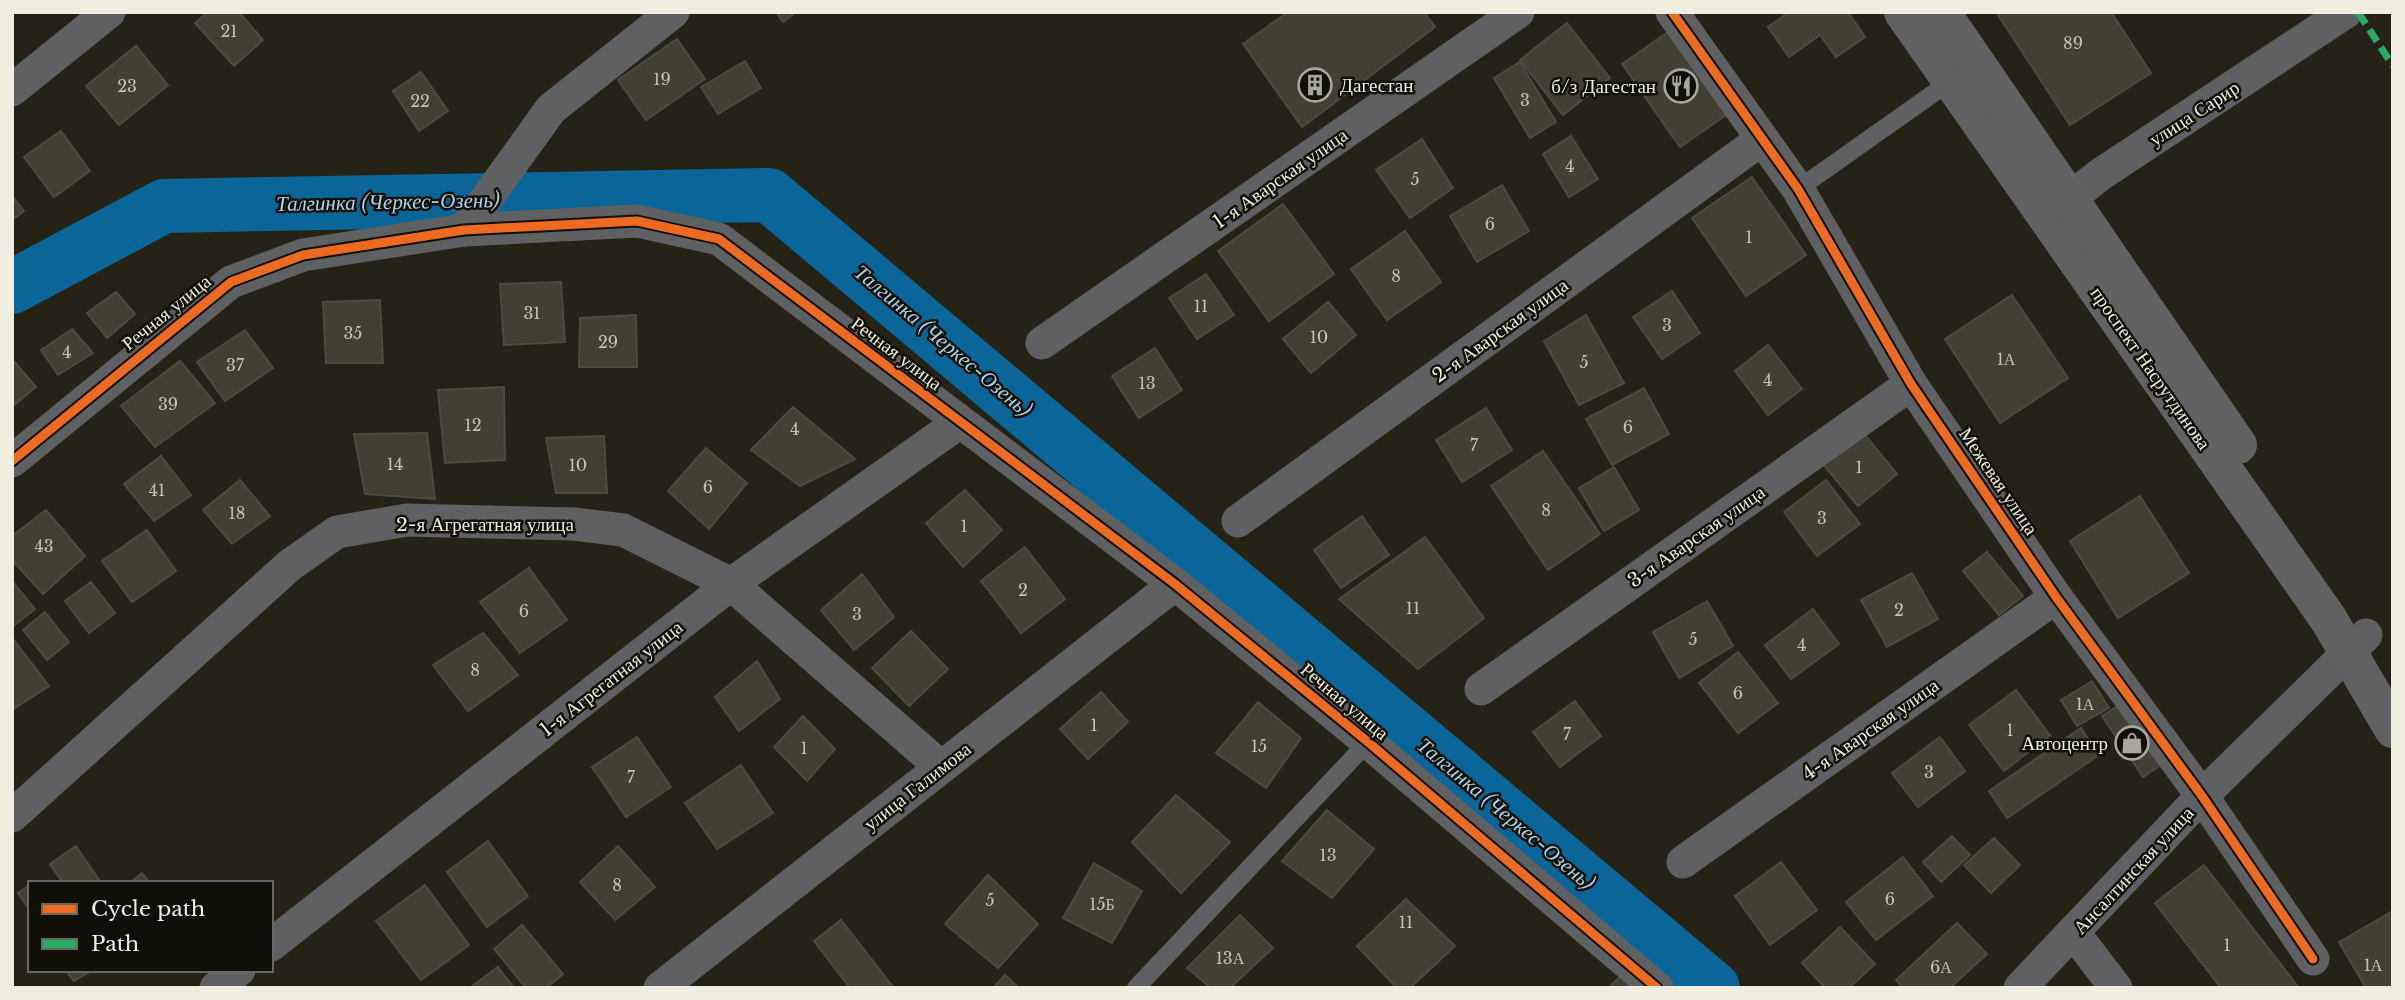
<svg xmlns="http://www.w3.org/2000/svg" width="2405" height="1000" viewBox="0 0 2405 1000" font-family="'Libre Baskerville',serif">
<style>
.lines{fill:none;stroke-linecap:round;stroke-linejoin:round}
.river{stroke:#0a6698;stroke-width:54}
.building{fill:#424031;stroke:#4c4b3f;stroke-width:2}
.service{stroke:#5e6061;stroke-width:18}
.minor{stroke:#5e6061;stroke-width:33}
.secondary{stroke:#606361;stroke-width:38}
.quiet{stroke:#26ab63;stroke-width:7;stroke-dasharray:14 7;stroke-linecap:butt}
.cycleway-casing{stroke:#111006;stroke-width:13}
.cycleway{stroke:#ed6a23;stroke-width:9}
.labels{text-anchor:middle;stroke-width:5;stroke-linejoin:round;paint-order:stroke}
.number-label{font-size:16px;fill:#c4c2b4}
.poi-label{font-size:19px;fill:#efeedf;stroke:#111006;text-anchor:end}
.street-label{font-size:19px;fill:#efeedf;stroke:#111006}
.water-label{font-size:21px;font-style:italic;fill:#abd3f1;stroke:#111006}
</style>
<rect width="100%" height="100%" fill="#252316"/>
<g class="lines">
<!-- river -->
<path class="river" d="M12,287L164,206L769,195L1713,988"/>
</g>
<!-- building -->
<g class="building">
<path d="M208,12H239L263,40L234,66L195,23Z"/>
<path d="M776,12H796L783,22Z"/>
<path d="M1288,12H1424L1435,27L1302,127L1243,44Z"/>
<path d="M1789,12H1848L1865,37L1836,57L1820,35L1789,57L1768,27Z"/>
<path d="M1996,12H2111L2151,73L2070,125Z"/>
<path d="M1567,23L1610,78L1563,115L1520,60Z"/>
<path d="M1674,28L1732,111L1680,147L1622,64Z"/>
<path d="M677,39L705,79L646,120L618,80Z"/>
<path d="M136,46L168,85L119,125L86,86Z"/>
<path d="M745,61L761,88L718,114L701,87Z"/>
<path d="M1520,62L1556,122L1530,138L1494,78Z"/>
<path d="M421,72L448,111L419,131L393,91Z"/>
<path d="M61,131L90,171L54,197L24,157Z"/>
<path d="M1571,136L1598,179L1569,197L1543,154Z"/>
<path d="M1422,139L1453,188L1410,218L1376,170Z"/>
<path d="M1752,177L1806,255L1746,296L1692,218Z"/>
<path d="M1502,185L1529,231L1477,262L1450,216Z"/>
<path d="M12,196L24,211L12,220Z"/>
<path d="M1283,204L1334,274L1269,321L1218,251Z"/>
<path d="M1405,231L1441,282L1387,320L1351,269Z"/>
<path d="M1206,274L1234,315L1197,339L1169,298Z"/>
<path d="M561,282L565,342L504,345L500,284Z"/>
<path d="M1672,291L1700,333L1662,359L1633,317Z"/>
<path d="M116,292L135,314L107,338L87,313Z"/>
<path d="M2012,295L2068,378L2000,423L1945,339Z"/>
<path d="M380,300L383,363H326L323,302Z"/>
<path d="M1328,302L1356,335L1311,373L1283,339Z"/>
<path d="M636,315L637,367H579L580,318Z"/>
<path d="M1586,315L1624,383L1579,405L1544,341Z"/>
<path d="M72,329L93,353L58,375L41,350Z"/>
<path d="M245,330L273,368L225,401L197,362Z"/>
<path d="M1768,345L1802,389L1768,415L1735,371Z"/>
<path d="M1155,348L1182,390L1139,418L1112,376Z"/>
<path d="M12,359L36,387L12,407Z"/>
<path d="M180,361L215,403L155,447L121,406Z"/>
<path d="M504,387L505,460L445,463L438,390Z"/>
<path d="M1644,388L1669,434L1612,465L1586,419Z"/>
<path d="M793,407L855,459L800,486L751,450Z"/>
<path d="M1486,408L1512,450L1462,482L1436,440Z"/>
<path d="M1860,429L1897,474L1858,506L1820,461Z"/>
<path d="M427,433L435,499L365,494L354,434Z"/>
<path d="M604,436L607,493H556L546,438Z"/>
<path d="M706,448L747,483L709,529L668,491Z"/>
<path d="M1543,451L1600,534L1548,570L1491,486Z"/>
<path d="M161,456L191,495L154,521L124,484Z"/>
<path d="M1614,467L1639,510L1604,531L1579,488Z"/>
<path d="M240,480L270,516L232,544L203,510Z"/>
<path d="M1826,480L1860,524L1817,556L1784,512Z"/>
<path d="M965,490L1002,530L963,567L926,523Z"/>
<path d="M2140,496L2189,573L2118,618L2070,541Z"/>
<path d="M46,510L85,556L43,594L12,560V536Z"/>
<path d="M1362,516L1389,555L1341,588L1314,550Z"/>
<path d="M147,530L176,571L132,602L102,561Z"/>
<path d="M1425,537L1484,618L1418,669L1339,599Z"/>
<path d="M1025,547L1065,599L1021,633L981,581Z"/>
<path d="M1987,552L2023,596L1999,615L1963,571Z"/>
<path d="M529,568L567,620L520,653L480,602Z"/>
<path d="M1912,573L1938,619L1887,647L1861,600Z"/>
<path d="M862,574L894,617L854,650L821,610Z"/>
<path d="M12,581L35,609L12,627Z"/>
<path d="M91,582L115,613L89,633L65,601Z"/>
<path d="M1707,601L1733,646L1679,678L1653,632Z"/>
<path d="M1813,609L1839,644L1791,679L1765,645Z"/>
<path d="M45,612L69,642L47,660L23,630Z"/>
<path d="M911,631L948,669L909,706L872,668Z"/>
<path d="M483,633L518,675L468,711L433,665Z"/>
<path d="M14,640L49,686L12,710V641Z"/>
<path d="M1738,652L1778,703L1738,733L1699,683Z"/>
<path d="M757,661L780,699L739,731L715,697Z"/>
<path d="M2092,681L2109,708L2077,726L2061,700Z"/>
<path d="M2016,690L2050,735L2004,771L1969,725Z"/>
<path d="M1101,692L1128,722L1088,759L1060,729Z"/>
<path d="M1575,701L1601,736L1560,767L1533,732Z"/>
<path d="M1258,702L1301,738L1266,788L1216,753Z"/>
<path d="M2124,702L2165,762L2143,777L2102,716Z"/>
<path d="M803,716L835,749L807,781L774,747Z"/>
<path d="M2081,728L2099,755L2007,818L1989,791Z"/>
<path d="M637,737L671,787L626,817L592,767Z"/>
<path d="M1940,737L1965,771L1918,807L1892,773Z"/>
<path d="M741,765L773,813L717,849L685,803Z"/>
<path d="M1176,795L1230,842L1181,893L1132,842Z"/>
<path d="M1327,810L1374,849L1332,898L1282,861Z"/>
<path d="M1952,836L1970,855L1941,882L1923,862Z"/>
<path d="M1994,838L2020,865L1991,893L1964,865Z"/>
<path d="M488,841L528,896L487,927L447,872Z"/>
<path d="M76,846L101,883H63L50,864Z"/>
<path d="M618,846L655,887L615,920L580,882Z"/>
<path d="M1903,857L1933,896L1876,940L1846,902Z"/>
<path d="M1781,862L1817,910L1770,945L1735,896Z"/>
<path d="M1094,863L1142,891L1112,943L1063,918Z"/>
<path d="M2204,865L2299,988H2221L2155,903Z"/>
<path d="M142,873L150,883H130Z"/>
<path d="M988,875L1038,924L998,968L945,924Z"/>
<path d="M30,885V911L18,893Z"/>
<path d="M425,885L469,945L421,980L376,921Z"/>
<path d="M1406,899L1455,946L1410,988H1397L1357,946Z"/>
<path d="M2393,911V988H2366L2339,942Z"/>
<path d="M1240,915L1273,948L1230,988H1211L1187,968Z"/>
<path d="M841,920L894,988H850L814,941Z"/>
<path d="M1957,923L1987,954L1950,988H1903L1896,980Z"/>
<path d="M522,925L563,974L546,988H526L494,949Z"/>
<path d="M1840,927L1875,964L1849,988H1825L1802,963Z"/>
<path d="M498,967L514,988H470Z"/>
<path d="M65,970H93L74,981Z"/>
<path d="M1005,975L1019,988H993Z"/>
<path d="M1622,975L1634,988H1608Z"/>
</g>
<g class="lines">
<!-- service -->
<g class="service">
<path d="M1798,189L1951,81"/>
<path d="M1136,988L1368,742"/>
</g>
<!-- minor -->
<g class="minor">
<path d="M1672,12L1798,189L1911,384L2056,597L2202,796L2313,959"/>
<path d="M12,90L109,12"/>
<path d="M2050,214L2101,174L2346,12"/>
<path d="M464,230L551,109L673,12"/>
<path d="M1042,343L1518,12"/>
<path d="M12,461L231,282L303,255L464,230L637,221L719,239L1175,584L1368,742L1657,988"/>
<path d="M1238,521L1762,139"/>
<path d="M1481,689L1911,384"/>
<path d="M12,816L290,565L337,532L407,520L574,524L623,530L731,584L941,767"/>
<path d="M1683,862L2056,597"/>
<path d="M2074,933L2116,988"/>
<path d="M271,945L731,584L960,422"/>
<path d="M216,988L239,970"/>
<path d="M660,988L1175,584"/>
<path d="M2020,988L2202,796L2366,635"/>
</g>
<!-- secondary -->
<g class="secondary">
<path d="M1903,12L2329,620L2393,729"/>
<path d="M1941,12L2238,445"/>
</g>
<!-- quiet -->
<path class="quiet" d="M2358,12L2393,66"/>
<defs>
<g id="cycleway">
<path d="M1672,12L1798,189L1911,384L2056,597L2202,796L2313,959"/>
<path d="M12,461L231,282L303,255L464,230L637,221L719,239L1175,584L1368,742L1657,988"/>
</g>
</defs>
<!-- cycleway casing -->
<use href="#cycleway" class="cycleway-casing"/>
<!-- cycleway -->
<use href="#cycleway" class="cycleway"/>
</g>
<!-- icons -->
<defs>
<symbol id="building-ring" viewBox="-11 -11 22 22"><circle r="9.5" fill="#111006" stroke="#a8a799" stroke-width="1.5"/><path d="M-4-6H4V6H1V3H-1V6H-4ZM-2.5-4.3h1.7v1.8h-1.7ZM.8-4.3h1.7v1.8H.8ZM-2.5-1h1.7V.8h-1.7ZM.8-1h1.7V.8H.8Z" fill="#a8a799"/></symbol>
<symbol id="restaurant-ring" viewBox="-11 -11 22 22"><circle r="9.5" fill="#111006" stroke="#a8a799" stroke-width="1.5"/><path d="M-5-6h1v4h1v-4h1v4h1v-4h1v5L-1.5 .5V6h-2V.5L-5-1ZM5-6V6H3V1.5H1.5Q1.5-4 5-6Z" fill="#a8a799"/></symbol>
<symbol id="shop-ring" viewBox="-11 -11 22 22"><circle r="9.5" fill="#111006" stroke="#a8a799" stroke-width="1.5"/><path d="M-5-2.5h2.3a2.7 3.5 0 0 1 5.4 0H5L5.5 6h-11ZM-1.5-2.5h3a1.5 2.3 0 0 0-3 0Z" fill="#a8a799"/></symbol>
</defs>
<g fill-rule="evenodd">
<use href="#building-ring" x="1296" y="66" width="38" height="38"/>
<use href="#restaurant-ring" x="1662" y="67" width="38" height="38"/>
<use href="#shop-ring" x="2113" y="724" width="38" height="38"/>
</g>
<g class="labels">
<!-- number labels -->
<g class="number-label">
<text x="229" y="37">21</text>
<text x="2073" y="49">89</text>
<text x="662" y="85">19</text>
<text x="127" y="92">23</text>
<text x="1525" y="106">3</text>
<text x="420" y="107">22</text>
<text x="1570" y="172">4</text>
<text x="1415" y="185">5</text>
<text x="1490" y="230">6</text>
<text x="1749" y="243">1</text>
<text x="1396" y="282">8</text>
<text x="1201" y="312">11</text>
<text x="532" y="319">31</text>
<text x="1667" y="331">3</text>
<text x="353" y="339">35</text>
<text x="1319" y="343">10</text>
<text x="608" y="348">29</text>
<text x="67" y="358">4</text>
<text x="2006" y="365">1А</text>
<text x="1584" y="368">5</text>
<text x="235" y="371">37</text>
<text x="1768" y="386">4</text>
<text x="1147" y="389">13</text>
<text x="168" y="410">39</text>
<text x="473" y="431">12</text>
<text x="1628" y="433">6</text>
<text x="795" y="435">4</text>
<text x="1474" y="451">7</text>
<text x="395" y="470">14</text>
<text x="578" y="471">10</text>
<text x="1859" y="473">1</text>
<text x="708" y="493">6</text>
<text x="157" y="496">41</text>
<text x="1546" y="516">8</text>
<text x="237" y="519">18</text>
<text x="1822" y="524">3</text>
<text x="964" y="532">1</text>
<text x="44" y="552">43</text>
<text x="1023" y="596">2</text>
<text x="1413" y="614">11</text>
<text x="1899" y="616">2</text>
<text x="524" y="617">6</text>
<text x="857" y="620">3</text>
<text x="1693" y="645">5</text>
<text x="1802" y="651">4</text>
<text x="475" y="676">8</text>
<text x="1738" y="699">6</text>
<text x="2085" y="710">1А</text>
<text x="1094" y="731">1</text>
<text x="2010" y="736">1</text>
<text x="1567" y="740">7</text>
<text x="1259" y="752">15</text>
<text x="804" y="754">1</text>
<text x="1929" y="778">3</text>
<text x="631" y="783">7</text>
<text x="1328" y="861">13</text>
<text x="617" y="891">8</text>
<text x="1890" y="905">6</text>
<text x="990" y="906">5</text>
<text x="1102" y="910">15Б</text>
<text x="1406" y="928">11</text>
<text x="2227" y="951">1</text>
<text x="1230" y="964">13А</text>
<text x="2373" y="971">1А</text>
<text x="1941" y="973">6А</text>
</g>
<!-- poi labels -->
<g class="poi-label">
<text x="1340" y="92" text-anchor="start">Дагестан</text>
<text x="1656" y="93">б/з Дагестан</text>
<text x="2108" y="750">Автоцентр</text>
</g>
<!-- street labels -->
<g class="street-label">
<text transform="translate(2194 113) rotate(-33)" y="7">улица Сарир</text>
<text transform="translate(1280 178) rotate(-35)" y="7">1-я Аварская улица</text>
<text transform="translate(166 312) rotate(-39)" y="7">Речная улица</text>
<text transform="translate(1500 330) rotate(-36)" y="7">2-я Аварская улица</text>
<text transform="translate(897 353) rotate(37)" y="7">Речная улица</text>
<text transform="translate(2151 368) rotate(55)" y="7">проспект Насрутдинова</text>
<text transform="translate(1999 481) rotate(56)" y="7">Межевая улица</text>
<text x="485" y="531">2-я Агрегатная улица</text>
<text transform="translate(1696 536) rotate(-35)" y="7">3-я Аварская улица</text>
<text transform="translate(611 678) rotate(-38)" y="7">1-я Агрегатная улица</text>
<text transform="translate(1345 701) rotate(40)" y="7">Речная улица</text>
<text transform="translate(1870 729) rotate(-35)" y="7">4-я Аварская улица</text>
<text transform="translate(917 786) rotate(-38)" y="7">улица Галимова</text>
<text transform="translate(2133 870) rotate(-47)" y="7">Ансалтинская улица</text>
</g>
<!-- water labels -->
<g class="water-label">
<text transform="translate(388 202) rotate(-1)" y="7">Талгинка (Черкес-Озень)</text>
<text transform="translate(943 341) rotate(40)" y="7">Талгинка (Черкес-Озень)</text>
<text transform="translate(1506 814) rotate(40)" y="7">Талгинка (Черкес-Озень)</text>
</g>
</g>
<!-- border -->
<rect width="2405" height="1000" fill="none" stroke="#efeedf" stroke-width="28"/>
<!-- legend -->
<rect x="28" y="881" width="245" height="91" fill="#111006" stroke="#6a695d" stroke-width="2"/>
<rect x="42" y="904" width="35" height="10" fill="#ed6a23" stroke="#6a695d" stroke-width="2"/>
<text x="91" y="916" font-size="21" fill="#efeedf">Cycle path</text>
<rect x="42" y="939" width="35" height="10" fill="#26ab63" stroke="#6a695d" stroke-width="2"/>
<text x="91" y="951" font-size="21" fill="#efeedf">Path</text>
</svg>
